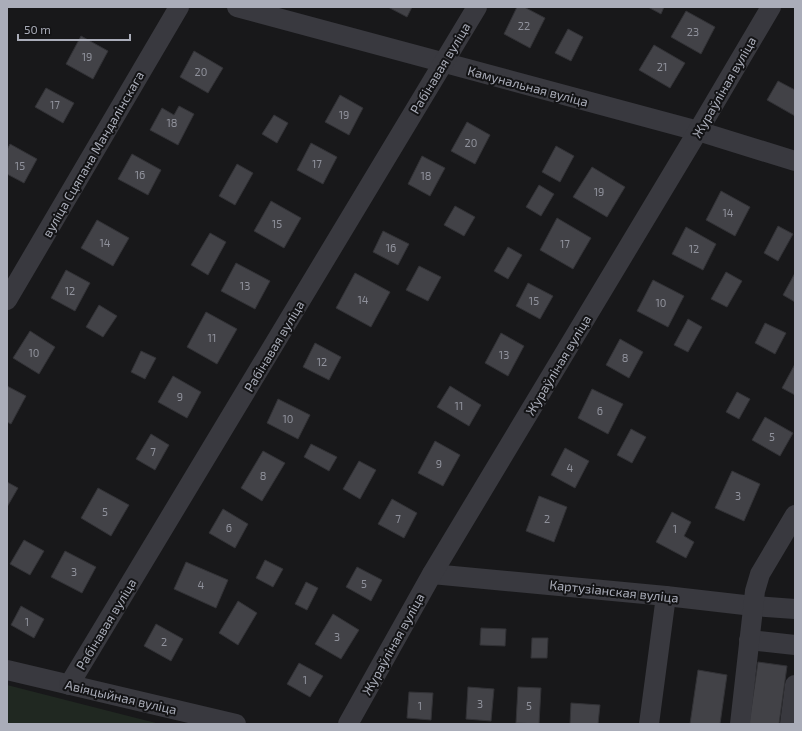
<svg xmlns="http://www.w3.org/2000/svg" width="802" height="731" viewBox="0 0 802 731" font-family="'Exo 2',sans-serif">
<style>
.green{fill:#202821}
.building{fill:#424247;stroke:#323236}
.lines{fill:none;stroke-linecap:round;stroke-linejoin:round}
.minor{stroke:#39393f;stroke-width:20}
.labels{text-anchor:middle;stroke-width:4;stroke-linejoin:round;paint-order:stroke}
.number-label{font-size:11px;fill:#90929c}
.street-label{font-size:13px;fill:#aaadb9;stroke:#131315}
</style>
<rect width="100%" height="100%" fill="#18181a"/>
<!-- green -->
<path class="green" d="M7,685L148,721L160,724H7Z"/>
<!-- building -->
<g class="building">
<path d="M388,7H412L407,17Z"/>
<path d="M517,7H524L545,18L530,48L504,34Z"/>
<path d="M648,7H664L661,14Z"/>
<path d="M686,11L715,27L701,54L671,37Z"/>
<path d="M568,29L583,37L571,61L555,53Z"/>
<path d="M81,36L108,51L93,79L66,64Z"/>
<path d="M654,45L685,63L670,88L639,70Z"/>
<path d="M194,51L223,68L208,93L180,77Z"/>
<path d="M778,81L795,90V116L767,100Z"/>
<path d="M46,88L74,103L63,123L35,107Z"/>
<path d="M340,95L363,108L349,135L325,122Z"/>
<path d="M179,106L194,114L178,145L150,130L162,108L174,115Z"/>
<path d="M274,115L288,123L277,143L262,134Z"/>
<path d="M467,122L490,135L475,164L451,151Z"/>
<path d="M311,143L337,157L323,184L297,170Z"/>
<path d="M10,144L37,159L24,183L7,174V150Z"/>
<path d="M556,146L574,156L560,182L542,172Z"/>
<path d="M132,154L161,170L148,195L118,179Z"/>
<path d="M422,156L445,168L430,196L408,184Z"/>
<path d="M237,164L253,173L235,205L219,196Z"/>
<path d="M592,167L625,187L607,217L573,197Z"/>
<path d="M539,185L554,194L541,216L526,207Z"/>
<path d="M721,191L750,207L735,236L706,220Z"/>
<path d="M271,201L301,218L284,248L254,231Z"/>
<path d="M455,206L475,217L464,236L444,225Z"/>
<path d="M557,218L591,238L573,269L540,250Z"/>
<path d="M97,220L129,238L113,266L81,248Z"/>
<path d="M778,226L793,234L778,261L764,253Z"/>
<path d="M686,227L716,244L703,270L672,254Z"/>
<path d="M383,231L409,244L398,265L373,252Z"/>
<path d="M210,233L226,242L208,275L191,265Z"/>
<path d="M508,247L522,255L508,279L494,271Z"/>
<path d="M236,263L270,281L255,309L221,291Z"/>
<path d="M419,266L441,277L428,301L406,290Z"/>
<path d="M66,270L90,283L75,311L51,298Z"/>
<path d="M726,272L742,281L727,307L711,299Z"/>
<path d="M355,273L390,292L371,327L336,308Z"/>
<path d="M795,273V302L783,295Z"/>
<path d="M653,280L684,296L668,327L637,311Z"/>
<path d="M528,283L553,296L540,319L516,306Z"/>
<path d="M99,305L117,316L103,337L86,327Z"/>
<path d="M206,312L237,329L217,364L187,347Z"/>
<path d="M688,319L702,327L688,352L674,345Z"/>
<path d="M765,323L786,333L775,354L755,343Z"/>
<path d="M30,331L55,347L39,374L13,358Z"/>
<path d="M501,333L524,346L508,376L485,363Z"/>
<path d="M620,339L643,352L629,378L606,365Z"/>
<path d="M315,343L341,357L329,380L303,367Z"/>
<path d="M141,351L156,358L145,379L131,372Z"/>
<path d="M795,364V395L782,388Z"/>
<path d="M173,376L201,392L187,418L158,402Z"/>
<path d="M7,386L26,396L11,424L7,422Z"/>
<path d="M450,386L481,405L469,426L437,407Z"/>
<path d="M592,389L623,404L608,434L578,418Z"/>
<path d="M737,392L750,399L739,419L726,412Z"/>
<path d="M278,399L310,415L298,439L267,423Z"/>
<path d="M765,417L793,433L780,456L752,440Z"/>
<path d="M631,429L646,437L632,463L617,455Z"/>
<path d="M151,434L169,445L155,470L136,459Z"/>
<path d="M435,441L460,455L443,486L418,473Z"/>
<path d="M311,444L337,457L329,471L304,457Z"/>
<path d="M565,448L589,461L575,488L551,475Z"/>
<path d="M263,451L285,463L262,501L241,488Z"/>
<path d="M359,461L376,470L360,499L343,489Z"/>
<path d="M732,471L760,484L744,521L715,508Z"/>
<path d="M7,482L18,488L7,507Z"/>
<path d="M98,488L129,505L111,536L81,518Z"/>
<path d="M539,496L567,507L554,542L526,531Z"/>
<path d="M392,499L417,513L404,538L378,524Z"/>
<path d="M223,509L248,524L235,548L209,533Z"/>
<path d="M672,512L691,522L684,536L694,542L686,558L656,542Z"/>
<path d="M24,540L44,551L30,575L10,564Z"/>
<path d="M65,551L96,567L82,593L51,577Z"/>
<path d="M265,560L283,569L273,587L256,578Z"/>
<path d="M186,562L228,580L216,608L174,589Z"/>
<path d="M357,567L382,580L371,601L346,587Z"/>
<path d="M306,582L318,588L307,610L295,604Z"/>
<path d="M238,601L257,613L238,645L219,633Z"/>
<path d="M21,606L44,619L34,638L11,625Z"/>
<path d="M333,614L359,630L341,659L315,644Z"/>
<path d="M156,624L183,639L171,661L144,646Z"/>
<path d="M481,628L506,629L505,646L480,645Z"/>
<path d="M532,638H548L547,658H531Z"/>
<path d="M758,662L787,666L779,724H749Z"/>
<path d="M299,663L323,676L310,697L287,684Z"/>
<path d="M698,670L727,675L720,724H690Z"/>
<path d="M468,687L494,689L491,721L466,719Z"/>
<path d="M518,687L541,688L539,724L516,723Z"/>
<path d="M409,692L433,693L431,720L407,718Z"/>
<path d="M571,703L600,705L598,724H570Z"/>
</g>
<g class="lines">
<!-- minor -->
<g class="minor">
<path d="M237,7L698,131L795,161"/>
<path d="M7,300L179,7"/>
<path d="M432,574L666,596L753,606L795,609"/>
<path d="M749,640L795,645"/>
<path d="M7,670L236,724"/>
<path d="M69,685L477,7"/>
<path d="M348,724L432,574L698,131L771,7"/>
<path d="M649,724L666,596"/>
<path d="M740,724L755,591L760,574L795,515"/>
<path d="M790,724L795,685"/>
</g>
</g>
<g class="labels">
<!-- number labels -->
<g class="number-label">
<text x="524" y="30">22</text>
<text x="693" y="36">23</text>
<text x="87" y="61">19</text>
<text x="662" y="71">21</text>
<text x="201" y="76">20</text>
<text x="55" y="109">17</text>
<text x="344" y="119">19</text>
<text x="172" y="127">18</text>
<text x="471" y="147">20</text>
<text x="317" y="168">17</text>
<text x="20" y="170">15</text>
<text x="140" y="179">16</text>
<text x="426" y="180">18</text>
<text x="599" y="196">19</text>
<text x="728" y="217">14</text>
<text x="277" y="228">15</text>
<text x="105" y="247">14</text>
<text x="565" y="248">17</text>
<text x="391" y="252">16</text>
<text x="694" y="253">12</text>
<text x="245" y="290">13</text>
<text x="70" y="295">12</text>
<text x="363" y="304">14</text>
<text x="534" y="305">15</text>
<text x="661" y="307">10</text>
<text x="212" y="342">11</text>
<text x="34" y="357">10</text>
<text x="504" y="359">13</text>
<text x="625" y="362">8</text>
<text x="322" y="366">12</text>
<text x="180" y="401">9</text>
<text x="459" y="410">11</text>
<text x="600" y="415">6</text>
<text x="288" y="423">10</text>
<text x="772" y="441">5</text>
<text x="153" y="456">7</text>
<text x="439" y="468">9</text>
<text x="570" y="472">4</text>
<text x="263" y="480">8</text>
<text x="738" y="500">3</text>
<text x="105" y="516">5</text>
<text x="398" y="523">7</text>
<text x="547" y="523">2</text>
<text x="229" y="532">6</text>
<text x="675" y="533">1</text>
<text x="74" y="576">3</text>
<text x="364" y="588">5</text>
<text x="201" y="589">4</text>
<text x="27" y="626">1</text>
<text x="337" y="641">3</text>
<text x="164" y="646">2</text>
<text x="305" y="684">1</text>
<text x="480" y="708">3</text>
<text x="420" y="710">1</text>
<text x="529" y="710">5</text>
</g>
<!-- street labels -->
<g class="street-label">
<text transform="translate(440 68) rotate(-59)" y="5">Рабінавая вуліца</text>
<text transform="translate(528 86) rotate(15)" y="5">Камунальная вуліца</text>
<text transform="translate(724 87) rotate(-60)" y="5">Жураўліная вуліца</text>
<text transform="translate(93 154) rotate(-60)" y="5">вуліца Сцяпана Мандалінскага</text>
<text transform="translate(274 346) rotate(-59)" y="5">Рабінавая вуліца</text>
<text transform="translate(558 365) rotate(-59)" y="5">Жураўліная вуліца</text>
<text transform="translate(614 591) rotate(6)" y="5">Картузіанская вуліца</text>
<text transform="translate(106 624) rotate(-59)" y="5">Рабінавая вуліца</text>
<text transform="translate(393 644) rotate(-61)" y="5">Жураўліная вуліца</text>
<text transform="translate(121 697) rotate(13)" y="5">Авіяцыйная вуліца</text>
</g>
</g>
<!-- border -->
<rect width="802" height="731" fill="none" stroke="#aaadb9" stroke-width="16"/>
<!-- scale -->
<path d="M18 34v6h112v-6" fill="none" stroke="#aaadb9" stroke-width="2"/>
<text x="24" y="34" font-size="12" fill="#aaadb9" stroke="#131315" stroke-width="3" paint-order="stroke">50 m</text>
</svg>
